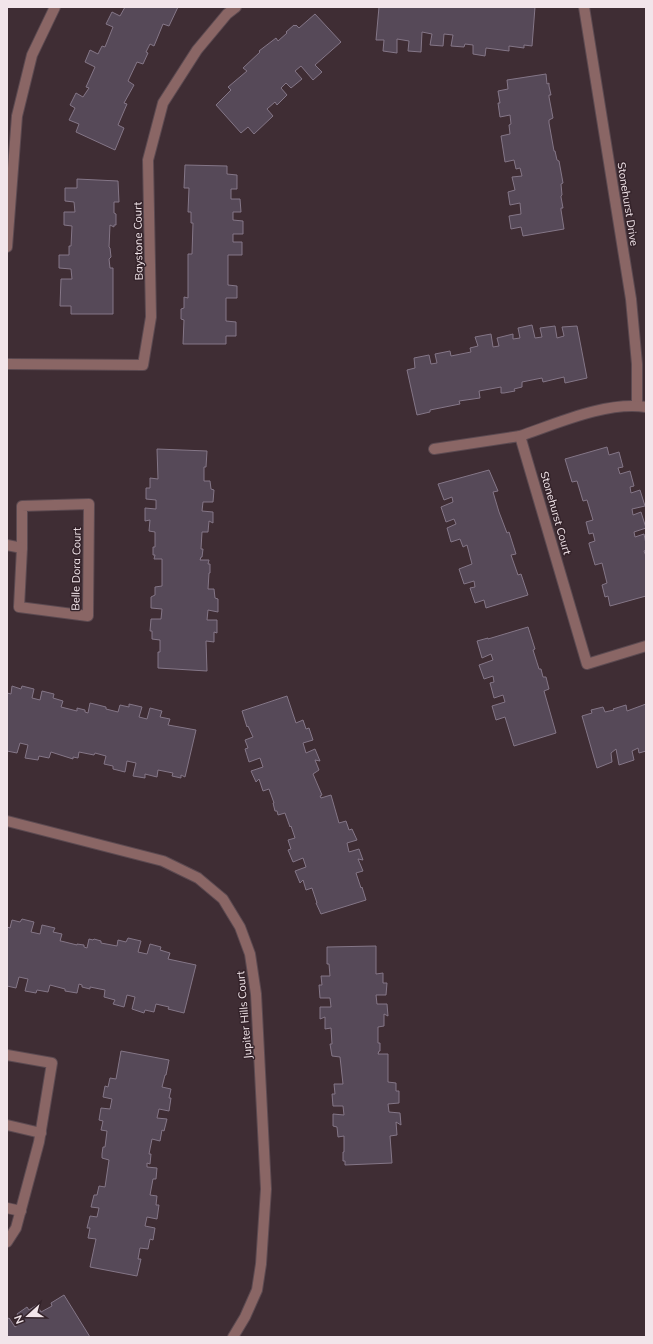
<svg xmlns="http://www.w3.org/2000/svg" width="653" height="1344" viewBox="0 0 653 1344" font-family="Mulish,sans-serif">
<style>
.building{fill:#564958;stroke:#847687}
.lines{fill:none;stroke-linecap:round;stroke-linejoin:round}
.lane-casing{stroke:#5c4a51;stroke-width:12}
.street-casing{stroke:#5c4a51;stroke-width:12}
.lane{stroke:#8a6665;stroke-width:10}
.street{stroke:#8a6665;stroke-width:10}
.labels{text-anchor:middle;stroke-width:3;stroke-linejoin:round;paint-order:stroke}
.street-label{font-size:11px;fill:#f2e5ea;stroke:#34232a}
</style>
<rect width="100%" height="100%" fill="#3f2d34"/>
<!-- building -->
<g class="building">
<path d="M125,7H178L169,26L163,24L154,46L150,44L146,52L148,53L143,64L137,62L128,81L134,85L124,103L127,104L118,125L124,128L115,150L76,132L79,124L69,120L75,108L70,105L76,93L83,97L89,88L86,87L95,67L85,62L90,50L98,54L102,46L105,47L113,27L106,24L112,12L120,16Z"/>
<path d="M379,7H535L532,46L524,45V48L509,46V51L486,48L485,56L473,54V45L465,44L464,47L451,46L453,35L444,34L443,46L430,45L432,34L422,32L421,52L408,51L409,41L397,39V53L383,51L384,40H376Z"/>
<path d="M315,14L341,42L315,65L322,72L313,80L301,66L295,71L302,79L291,88L286,83L281,88L287,95L277,105L275,102L267,109L273,116L254,134L248,127L241,133L216,105L231,90L228,87L247,71L243,68L260,52L259,51L276,38L278,41L287,33L286,32L294,25L295,26L296,25L299,28Z"/>
<path d="M546,74L547,84L549,83V86L551,95H549V97L553,118L549,120V123L554,151H555L557,160L559,161L563,183L561,184L562,195L561,196V197L563,208H561V210L564,229L523,236L521,227L511,229L509,216L521,214L520,203L510,205L508,192L515,190L512,177L522,176L520,168L516,169L514,160L505,162L501,136L510,134L509,125L511,124L510,115L500,117L498,103H500L498,91L508,89L507,80Z"/>
<path d="M185,165L227,166V174L237,175V189H231V199H240L241,212H233V220L243,221V234H233V242H242V255H228V285L237,286V298H226V321L236,322V336H226V344H183L184,320L181,319V309L184,308V297L188,298V254H192L193,223H191V212H188L189,188H184Z"/>
<path d="M77,179L118,181L119,202H114V213L116,214V225H114V227L110,225L109,247L110,248L111,257L109,259L110,268H113V314H71V306H60L61,279H72L71,269L59,268V255H69V246H71L72,226L64,225V212H75L74,202L65,201V188H77Z"/>
<path d="M532,325L535,338L542,337L540,328L555,326L557,338L564,336L562,327L577,326L587,378L565,383L564,377L543,382L542,378L522,382V387L514,389L515,391L504,393H501V387L479,391L480,398L459,401L460,404L430,410V412L417,415L407,370L415,368L414,358L429,355L431,364L437,363L435,354L450,351L451,356L471,352L470,348L478,346L475,337L491,334L493,347L499,346L497,338L513,334V339L520,338L518,328Z"/>
<path d="M607,447L609,455L619,452L623,467L618,468L620,474L630,471L634,486L630,487L631,493L640,490L645,506L632,509L633,515L641,512L646,528L634,532L635,537L644,534L646,544V550L644,551L646,556V596L610,606L608,596L605,597L602,585L607,583L602,563L595,565L589,544V543L595,541L593,533L589,534L586,522L593,520L587,500L583,501L577,481L572,482L565,459Z"/>
<path d="M157,449L207,451L206,467H204V481H210L211,489L214,490L213,502H203L202,511L213,512V523L209,521L208,532H202L201,549H203L202,557H201L200,560H209L208,564H210V573H209L208,589H214L215,598L218,599V612L208,610L207,620H217V633L214,632V642L206,641L207,671L158,668V652H160V640L152,639V631H150L151,619H161L162,609L151,608V597L155,595V587L162,586V559H154L155,555H153V547H155V532L149,531L150,520L145,521V508L156,509V500L146,499V488H150V478L158,479Z"/>
<path d="M489,470L498,491L493,492L499,512L507,533L509,532L516,554L511,555L518,575L521,574L528,595L486,608L484,600L475,603L470,588L475,587L474,581L464,584L459,569L472,564L467,545L463,547L460,539L451,542L447,528L456,524L454,519L446,522L441,507L453,502L452,497L444,500L438,484Z"/>
<path d="M528,627L535,649L533,650L539,669H541L543,677H546L549,689L544,691L556,733L514,746L505,717L496,720L492,706L505,702L503,695L494,698L490,683L494,682L493,676L484,679L479,665L493,660L491,654L482,658L477,641L488,638V639Z"/>
<path d="M12,686L21,689L22,686L34,689L32,698L40,700L42,691L54,694L53,698L63,701L61,707L77,711V708L85,710V712L88,713L90,703L106,707V709L118,712L120,705L129,707V704L142,707L139,717L147,719L150,708L162,711L160,717L170,719L168,725L196,730L185,777L181,775V778L172,776L173,773L158,770L157,777L145,774V778L133,776L136,763L127,761L125,772L113,769V766L104,764L106,756L95,753L94,755L79,752L78,758L73,757V759L51,752L49,758L39,756L38,760L25,758L28,745L20,743L17,753L7,751V693L11,694Z"/>
<path d="M287,696L296,723L303,720L306,729L309,728L313,740L303,743L306,753L315,749L320,761L315,760L319,770L313,774L322,795L320,796L321,798L331,795L339,823L346,821L349,830L352,829L357,840L347,843L349,852L359,849L363,860L358,859L363,871L356,873L361,888L362,887L366,900L321,914L316,903H317L312,888L306,890L303,880L300,883L295,871L306,867L303,858L293,862L288,850L291,849L288,840L295,838L291,826L290,827L285,813L278,815L277,811H275L273,803H274L269,789L263,791L259,779L256,782L251,771L263,767L260,758L249,762L245,749L248,748L245,740L253,737L248,726L247,727L242,711Z"/>
<path d="M646,704V751L639,753L638,748L632,751L634,760L619,765L616,749L611,753L612,762L597,768L582,716L592,713L591,710L603,707L605,712L614,710L613,709L626,705L627,711Z"/>
<path d="M22,919L34,922L31,932L40,934L42,925L55,928L53,932L62,934L60,941H61L77,945V944L84,945V947L87,948L89,939L93,940L94,939L101,941V943L117,946L118,940L126,942L128,938L141,941L138,952L147,954L150,944L161,947L160,950L170,953L168,959L196,965L184,1013L168,1009L169,1007L156,1004L154,1012L145,1010L144,1013L132,1009L135,997L127,995L124,1007L113,1004L115,1000L104,997L105,990L90,987V989L82,987V985L79,984L77,993L65,991V989L50,985L48,992L37,990L36,993L25,991L28,979L19,977L16,988L7,986V927L10,928L12,920L20,922Z"/>
<path d="M376,946V974L383,973V983H387L386,995H376L377,1004H387L388,1016L384,1014V1026L378,1027V1043H380V1051H379L378,1054H388V1082L396,1083V1091H399V1103L388,1104L389,1112L400,1113L401,1125L396,1122L397,1135L390,1136L392,1163L345,1165V1161H343V1152H344V1136L338,1137L337,1127L333,1126V1114L344,1115L343,1106H333L332,1094H335L334,1084H343L340,1057L332,1056L330,1044H332L331,1028L325,1029V1017L320,1019V1007H331L330,998H320L319,985H322L321,976H330L329,964H327V947Z"/>
<path d="M121,1051L169,1060L166,1075H165L162,1087L171,1089L169,1098H171L169,1111L159,1109L157,1118L167,1119L164,1131L162,1130L160,1141L152,1139L149,1154H151L150,1164L147,1163V1167L157,1168L156,1179H153L150,1195L157,1196L156,1205H159L157,1219L147,1217L145,1226L155,1228L153,1240L150,1239L148,1249L140,1248L138,1259H141L137,1276L90,1267L96,1239L88,1238L90,1228H87L90,1216L97,1217L99,1208L91,1207L94,1195H97L99,1186L105,1187L109,1160L102,1158V1154L103,1147H105L107,1131L101,1130L103,1121L99,1120L101,1108L110,1109L112,1099L103,1097L105,1086L108,1087L110,1078L116,1079Z"/>
<path d="M64,1295L90,1337H7V1319L9,1318L15,1327L22,1322L17,1314L27,1307L29,1310L37,1305L41,1312L52,1306L51,1303Z"/>
</g>
<g class="lines">
<defs>
<g id="lane">
<path d="M434,449L520,436"/>
<path d="M7,1055L52,1063L39,1142L16,1228L7,1242"/>
<path d="M7,1125L41,1133"/>
<path d="M7,1208L21,1211"/>
</g>
<g id="street">
<path d="M584,7L631,299L637,364V406"/>
<path d="M7,247L17,116L32,55L55,7"/>
<path d="M7,364L143,365L151,317L148,160L163,103L197,50L227,14L236,7"/>
<path d="M646,407C607,401 558,423 520,436L587,664L646,646"/>
<path d="M89,504L88,616L19,607L22,548V506Z"/>
<path d="M7,545L22,548"/>
<path d="M7,821L163,861L198,878L223,899L240,927L250,954L256,994L266,1189L261,1264L257,1290L245,1317L233,1337"/>
</g>
</defs>
<!-- lane casing -->
<use href="#lane" class="lane-casing"/>
<!-- street casing -->
<use href="#street" class="street-casing"/>
<!-- lane -->
<use href="#lane" class="lane"/>
<!-- street -->
<use href="#street" class="street"/>
</g>
<g class="labels">
<!-- street labels -->
<g class="street-label">
<text transform="translate(628 204) rotate(81)" y="4">Stonehurst Drive</text>
<text transform="translate(138 241) rotate(-91)" y="4">Baystone Court</text>
<text transform="translate(556 513) rotate(74)" y="4">Stonehurst Court</text>
<text transform="translate(76 569) rotate(-89)" y="4">Belle Dora Court</text>
<text transform="translate(244 1015) rotate(-95)" y="4">Jupiter Hills Court</text>
</g>
</g>
<!-- border -->
<rect width="653" height="1344" fill="none" stroke="#f2e5ea" stroke-width="16"/>
<!-- north arrow -->
<g transform="translate(28 1316) rotate(249)" stroke="#34232a" stroke-width="3" paint-order="stroke">
<path d="M0-3L7 15L0 10L-7 15Z" fill="#f2e5ea"/>
<text y="-6" font-size="11" font-weight="bold" text-anchor="middle" fill="#f2e5ea">N</text>
</g>
</svg>
